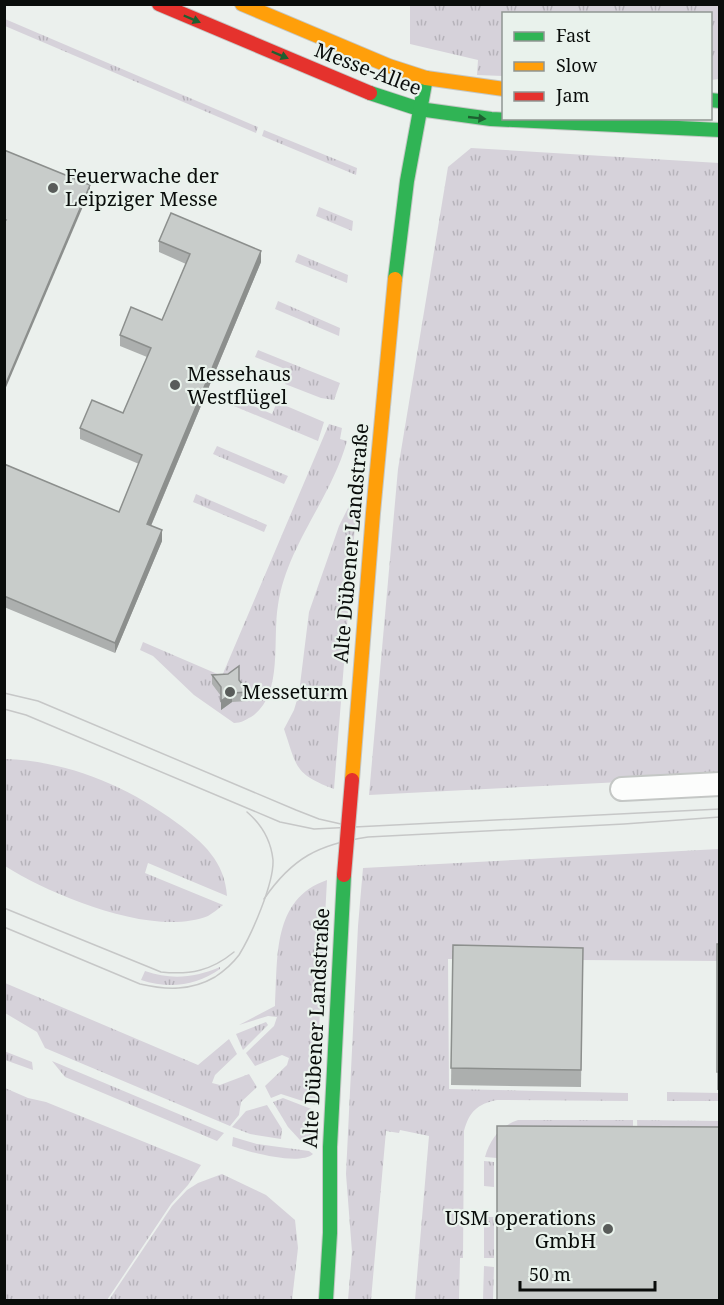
<svg xmlns="http://www.w3.org/2000/svg" width="724" height="1305" viewBox="0 0 724 1305" font-family="'Noto Serif',serif">
<style>
.grass{fill:url(#grass-tufts)}
.lines{fill:none;stroke-linecap:round;stroke-linejoin:round}
.street-casing{stroke:#c4c7c5;stroke-width:26}
.fast-casing{stroke:#c4c7c5;stroke-width:16}
.slow-casing{stroke:#c4c7c5;stroke-width:16}
.jam-casing{stroke:#c4c7c5;stroke-width:16}
.street{stroke:#fcfdfc;stroke-width:22}
.fast{stroke:#30b455;stroke-width:14}
.slow{stroke:#ff9f0a;stroke-width:14}
.jam{stroke:#e5322d;stroke-width:14}
.tram{stroke:#c6c7c7;stroke-width:1.5}
.jam-bridge-casing{stroke:#c4c7c5;stroke-width:16;stroke-linecap:butt}
.jam-bridge{stroke:#e5322d;stroke-width:14}
.wall{fill:#acafae}
.shaded-wall{fill:#8c8f8d}
.building{fill:#c8ccca;stroke:#8c8f8d;stroke-width:1.5}
.oneway{fill:#1d6030}
.poi-dot{fill:#595c5a;stroke:#e9f2ec;stroke-width:2}
.labels{text-anchor:middle;stroke-width:4.5;stroke-linejoin:round;paint-order:stroke}
.street-label{font-size:20px;fill:#0a0d0b;stroke:#e9f2ec}
.poi-label{font-size:20px;fill:#0a0d0b;stroke:#e9f2ec;text-anchor:start}
</style>
<defs>
<pattern id="grass-tufts" width="24" height="20" patternUnits="userSpaceOnUse" patternTransform="scale(1.5)"><rect width="24" height="20" fill="#d6d2da"/><path d="M3 7l-1-3M5 7V3M7 7l1-3M15 17l-1-3M17 17v-4M19 17l1-3" fill="none" stroke="#b6b3ba"/></pattern>
</defs>
<rect width="100%" height="100%" fill="#ebf0ed"/>
<!-- grass -->
<g class="grass">
<path d="M410,5H719V79L711,80L710,14H504L503,76L477,75L478,60L410,44Z"/>
<path d="M5,19L258,127L256,133L5,26Z"/>
<path d="M264,130L357,168L356,175L262,136Z"/>
<path d="M471,148L719,163V777L369,795L398,469L448,167Z"/>
<path d="M319,207L353,221L352,231L316,216Z"/>
<path d="M298,254L348,275L347,283L295,262Z"/>
<path d="M278,301L340,328L339,336L275,309Z"/>
<path d="M258,350L340,383L334,400L321,398L285,384L290,371L255,357Z"/>
<path d="M237,399L272,414L277,402L324,422L318,441L234,406Z"/>
<path d="M329,424L342,428L340,439L347,441C331,499 287,545 278,605C272,639 284,696 251,717C245,720 241,723 234,723L194,695L153,656L140,650L143,642L222,676Z"/>
<path d="M217,446L288,476L284,484L213,454Z"/>
<path d="M358,488L334,789C294,774 297,767 284,729L294,710L299,693L309,612L339,526Z"/>
<path d="M196,494L267,525L264,532L193,502Z"/>
<path d="M5,759C68,761 127,786 177,823C203,842 225,862 227,896L148,863L145,873L223,905C218,909 213,913 208,916C153,938 51,895 5,866Z"/>
<path d="M719,849V961L448,959L449,1089L628,1093V1101L497,1100C477,1104 469,1112 464,1131L463,1258H460L459,1300H415L429,1136L400,1130L399,1133L386,1131L371,1300H348L352,1252L346,1174L358,926L363,868Z"/>
<path d="M327,880L315,1105L281,1094L271,1098L265,1086L287,1065L289,1058L282,1055L255,1066L246,1053L274,1026L277,1017L268,1016L239,1025L275,1006C278,957 272,899 327,880Z"/>
<path d="M220,967V969C196,986 169,989 141,980L145,971C171,980 194,978 220,967Z"/>
<path d="M5,983L198,1065L229,1039L237,1054L215,1075L212,1083L220,1085L249,1074L257,1087L241,1102L239,1115L230,1126L45,1048L37,1032L5,1013Z"/>
<path d="M266,1022L268,1025L243,1050L236,1034Z"/>
<path d="M4,1051L32,1062L33,1070L5,1060Z"/>
<path d="M52,1061L224,1133L217,1141L65,1077Z"/>
<path d="M5,1088L28,1098L46,1102L201,1165L188,1185L171,1204L107,1300H5Z"/>
<path d="M667,1092L719,1093V1101H667Z"/>
<path d="M283,1098L314,1110V1135L310,1140H300L288,1127L273,1102Z"/>
<path d="M267,1105L282,1129L281,1139L250,1134L232,1127L246,1111Z"/>
<path d="M518,1120H633V1126H623L497,1158L485,1157C490,1139 500,1126 518,1120Z"/>
<path d="M637,1120L719,1121V1140H638Z"/>
<path d="M233,1137L257,1144L309,1151L313,1154C299,1166 249,1152 232,1146Z"/>
<path d="M484,1161L494,1162V1187L484,1186Z"/>
<path d="M222,1174L266,1195L295,1220L298,1248L292,1300H109L172,1206L187,1190L198,1183Z"/>
<rect x="484" y="1217" width="10" height="41"/>
<path d="M484,1266L494,1267L493,1300H483Z"/>
</g>
<g class="lines">
<defs>
<path id="street" d="M622,789L720,784"/>
<g id="fast">
<path d="M370,93L419,109L491,119L720,130"/>
<path d="M710,100L720,101"/>
<path d="M395,279L407,181L426,78"/>
<path d="M326,1300L330,1233V1147L344,875"/>
</g>
<g id="slow">
<path d="M242,4L389,66L426,78L504,89"/>
<path d="M352,780L373,513L395,279"/>
</g>
<path id="jam" d="M159,4L370,93"/>
</defs>
<!-- street casing -->
<use href="#street" class="street-casing"/>
<!-- fast casing -->
<use href="#fast" class="fast-casing"/>
<!-- slow casing -->
<use href="#slow" class="slow-casing"/>
<!-- jam casing -->
<use href="#jam" class="jam-casing"/>
<!-- street -->
<use href="#street" class="street"/>
<!-- fast -->
<use href="#fast" class="fast"/>
<!-- slow -->
<use href="#slow" class="slow"/>
<!-- jam -->
<use href="#jam" class="jam"/>
<!-- tram -->
<g class="tram">
<path d="M4,693L38,701L296,810L319,819L341,824"/>
<path d="M4,709L26,715L280,822L314,829L720,809"/>
<path d="M264,899C292,858 319,844 368,837L624,824L720,817"/>
<path d="M4,908L161,972C190,975 211,971 234,952"/>
<path d="M4,927L140,984C166,990 191,991 215,977C224,971 233,963 239,955C252,934 274,883 273,860C271,841 261,824 247,812"/>
</g>
<defs>
<path id="jam-bridge" d="M344,875L352,780"/>
</defs>
<!-- jam-bridge casing -->
<use href="#jam-bridge" class="jam-bridge-casing"/>
<!-- jam-bridge -->
<use href="#jam-bridge" class="jam-bridge"/>
</g>
<!-- wall -->
<g class="wall">
<path d="M159,241L261,262L151,526L162,541L115,653L4,607V464L119,512L139,464L80,439V428L123,413L147,357L120,346V335L162,320L186,264L159,252Z"/>
<path d="M212,675L239,680L248,692V701L232,702L221,710V696L212,684Z"/>
<rect x="717" y="944" width="3" height="146"/>
<path d="M453,945L583,948L581,1087L451,1085Z"/>
</g>
<!-- shaded-wall -->
<g class="shaded-wall">
<path d="M90,185V190L4,392V388Z"/>
<path d="M261,251V262L147,535V524Z"/>
<path d="M162,530V541L115,653V643Z"/>
<path d="M232,693V702L221,710V701Z"/>
</g>
<!-- building -->
<g class="building">
<path d="M4,150L90,185L4,388V222L6,220L4,219Z"/>
<path d="M171,213L261,251L147,524L162,530L115,643L4,596V464L119,512L142,455L80,428L92,400L123,413L151,348L120,335L131,307L162,320L190,254L159,241Z"/>
<path d="M239,666V680L248,692L232,693L221,701V687L212,675L228,674Z"/>
<rect x="717" y="944" width="3" height="128"/>
<path d="M453,945L583,948L581,1070L451,1068Z"/>
<path d="M497,1126L720,1127V1300H497Z"/>
</g>
<!-- one-way arrows -->
<defs><path id="oneway-solid" d="M-6-.8H1V-3.2L6.5 0L1 3.2V.8H-6Z" transform="scale(1.5)"/></defs>
<g class="oneway">
<use href="#oneway-solid" transform="translate(192 19) rotate(23)"/>
<use href="#oneway-solid" transform="translate(280 55) rotate(23)"/>
<use href="#oneway-solid" transform="translate(477 118) rotate(6)"/>
</g>
<!-- markers -->
<g class="poi-dot">
<circle cx="53" cy="188" r="6"/>
<circle cx="175" cy="385" r="6"/>
<circle cx="230" cy="692" r="6"/>
<circle cx="608" cy="1229" r="6"/>
</g>
<g class="labels">
<!-- street labels -->
<g class="street-label">
<text transform="translate(368 69) rotate(21)" y="7">Messe-Allee</text>
<text transform="translate(351 543) rotate(-85)" y="7">Alte Dübener Landstraße</text>
<text transform="translate(316 1028) rotate(-87)" y="7">Alte Dübener Landstraße</text>
</g>
<!-- poi labels -->
<g class="poi-label">
<text x="65" y="183">Feuerwache der<tspan x="65" dy="23">Leipziger Messe</tspan></text>
<text x="187" y="381">Messehaus<tspan x="187" dy="23">Westflügel</tspan></text>
<text x="242" y="699">Messeturm</text>
<text x="596" y="1225" text-anchor="end">USM operations<tspan x="596" dy="23">GmbH</tspan></text>
</g>
</g>
<!-- border -->
<rect width="724" height="1305" fill="none" stroke="#0a0d0b" stroke-width="12"/>
<!-- legend -->
<rect x="502" y="12" width="210" height="108" fill="#e9f2ec" stroke="#909692" stroke-width="1.5"/>
<rect x="514" y="32" width="30" height="9" fill="#30b455" stroke="#909692" stroke-width="1.5"/>
<text x="556" y="42" font-size="18" fill="#0a0d0b">Fast</text>
<rect x="514" y="62" width="30" height="9" fill="#ff9f0a" stroke="#909692" stroke-width="1.5"/>
<text x="556" y="72" font-size="18" fill="#0a0d0b">Slow</text>
<rect x="514" y="92" width="30" height="9" fill="#e5322d" stroke="#909692" stroke-width="1.5"/>
<text x="556" y="102" font-size="18" fill="#0a0d0b">Jam</text>
<!-- scale -->
<path d="M520 1281v9h135v-9" fill="none" stroke="#0a0d0b" stroke-width="3"/>
<text x="529" y="1281" font-size="18" fill="#0a0d0b" stroke="#e9f2ec" stroke-width="4.5" paint-order="stroke">50 m</text>
</svg>
